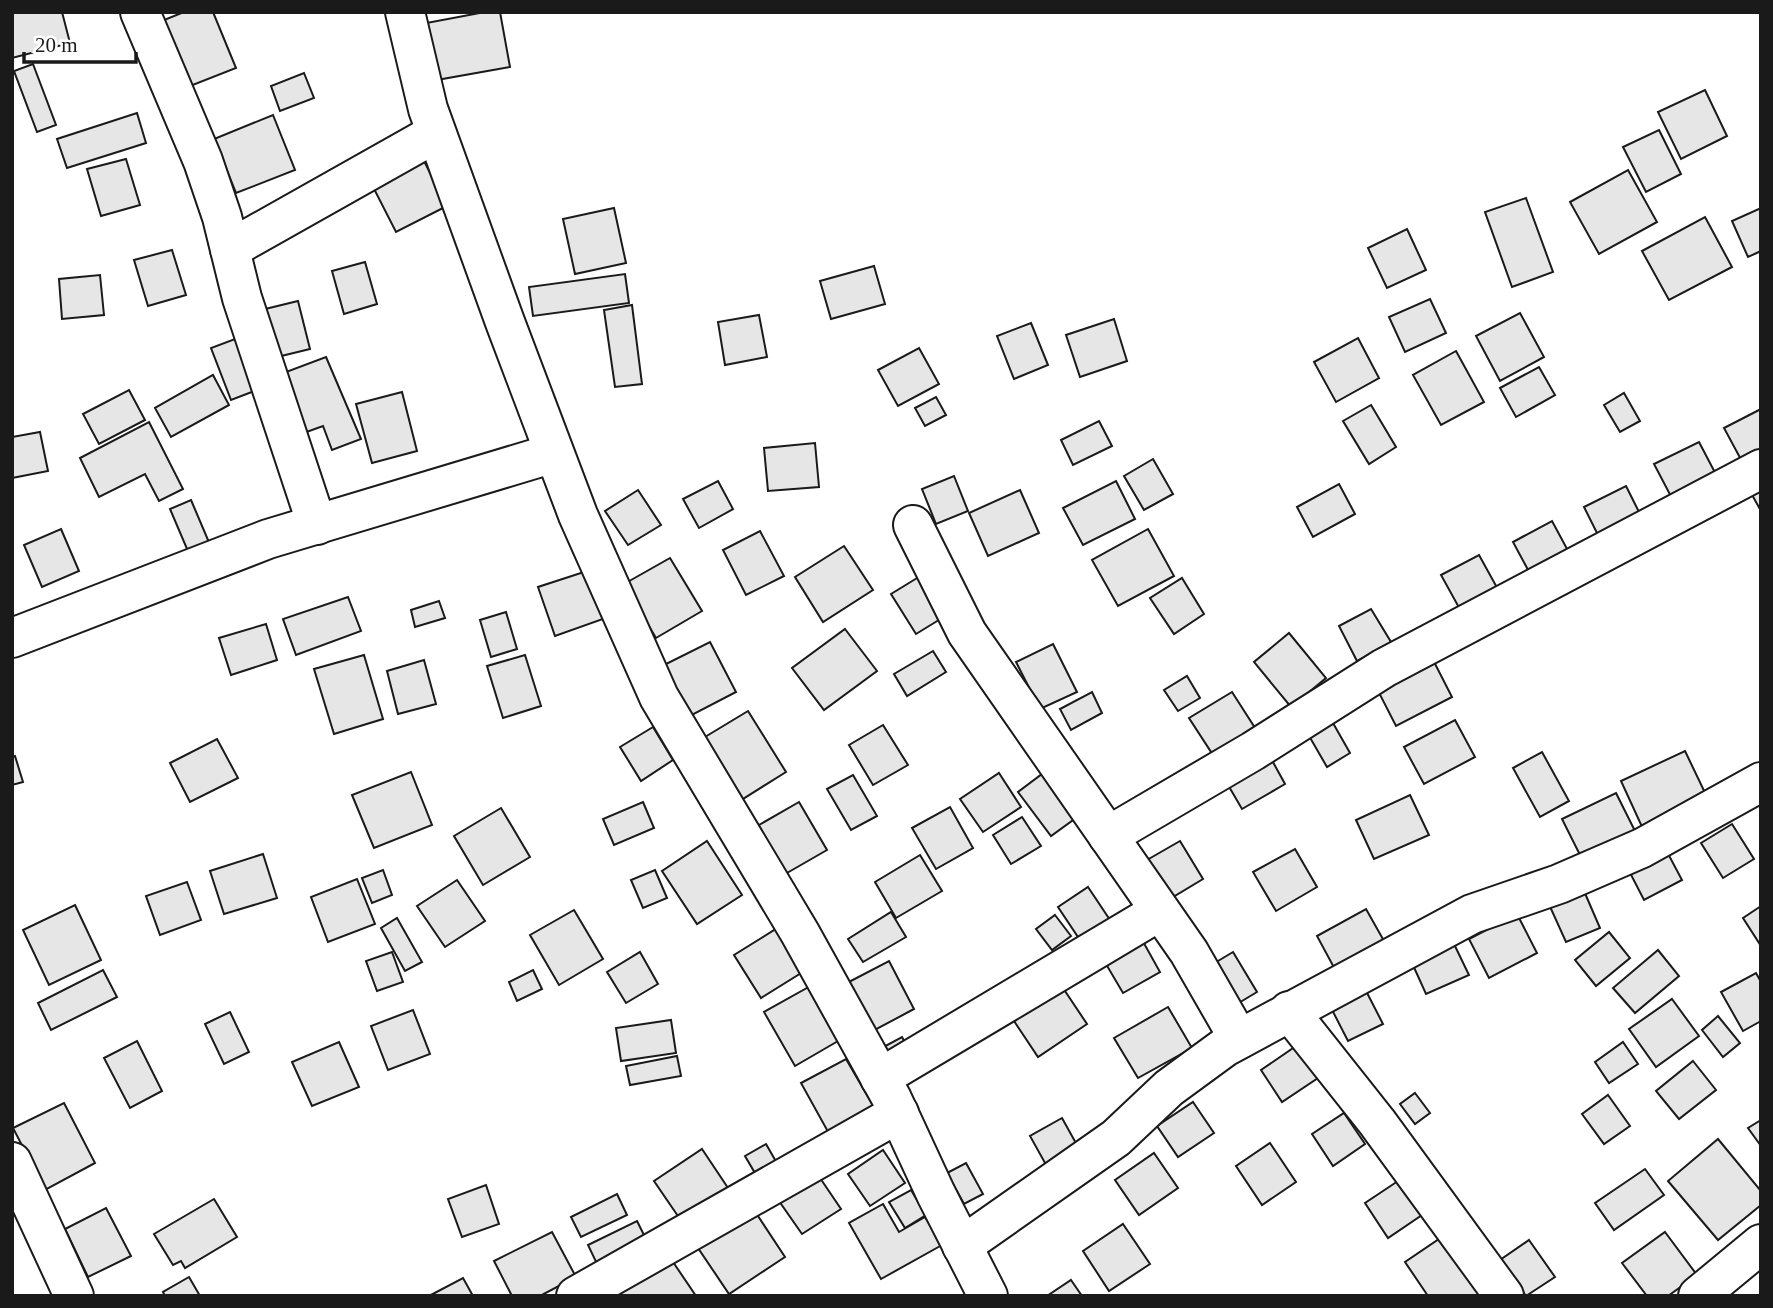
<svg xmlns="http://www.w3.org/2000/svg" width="1773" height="1308" viewBox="0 0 1773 1308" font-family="Georgia,serif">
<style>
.building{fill:#e6e6e6;stroke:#1a1a1a;stroke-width:2}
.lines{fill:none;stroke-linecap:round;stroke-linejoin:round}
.minor-casing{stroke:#1a1a1a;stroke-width:42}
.minor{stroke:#fff;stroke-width:38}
</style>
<rect width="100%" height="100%" fill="#fff"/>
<!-- building -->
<g class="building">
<path d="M12,12H62L70,43L12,58Z"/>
<path d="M184,12H213L236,68L180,90L154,24Z"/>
<path d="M485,12H500L510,67L431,81L421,24Z"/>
<path d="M33,64L56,125L37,132L14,71Z"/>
<path d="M304,73L314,98L280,111L271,86Z"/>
<path d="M1705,90L1727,136L1681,159L1658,112Z"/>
<path d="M137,113L146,143L67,168L57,139Z"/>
<path d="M273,115L295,170L236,193L214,139Z"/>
<path d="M1659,130L1681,174L1646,192L1623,147Z"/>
<path d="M422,157L447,206L396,232L371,183Z"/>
<path d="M126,159L140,205L101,216L87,169Z"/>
<path d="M1628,170L1657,222L1599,254L1570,202Z"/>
<path d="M1526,198L1553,272L1512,287L1485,212Z"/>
<path d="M614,208L626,263L575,274L563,219Z"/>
<path d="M1761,208V251L1748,257L1732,221Z"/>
<path d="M1705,217L1732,267L1669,300L1642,251Z"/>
<path d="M1407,229L1426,270L1387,288L1368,248Z"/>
<path d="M172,250L186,295L148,306L134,260Z"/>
<path d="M365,262L377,304L344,314L332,271Z"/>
<path d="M874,266L885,304L831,319L820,281Z"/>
<path d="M625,274L629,303L533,316L529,287Z"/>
<path d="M100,275L104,315L62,319L59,279Z"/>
<path d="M1430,299L1446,333L1405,352L1389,317Z"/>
<path d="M298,301L310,349L273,358L261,310Z"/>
<path d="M632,305L642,384L615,387L604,310Z"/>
<path d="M1520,313L1544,357L1500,381L1476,336Z"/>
<path d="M759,315L767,357L725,365L718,322Z"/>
<path d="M1114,319L1127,361L1080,377L1066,335Z"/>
<path d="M1031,323L1048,365L1014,379L997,336Z"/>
<path d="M243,336L262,388L231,400L211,348Z"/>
<path d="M1358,338L1379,378L1336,402L1314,362Z"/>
<path d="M919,348L939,384L898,406L878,370Z"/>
<path d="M1456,351L1484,402L1441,425L1413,375Z"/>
<path d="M326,357L361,439L332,450L323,426L301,434L278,375Z"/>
<path d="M1539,367L1555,395L1516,417L1500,388Z"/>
<path d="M213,375L229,405L171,437L155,408Z"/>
<path d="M129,390L145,420L99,444L83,414Z"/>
<path d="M402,392L417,451L372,463L356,404Z"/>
<path d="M1624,393L1640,421L1620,432L1604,405Z"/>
<path d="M936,397L946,415L925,426L915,408Z"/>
<path d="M1371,405L1396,447L1369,464L1343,421Z"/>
<path d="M1761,409V459L1745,467L1724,428Z"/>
<path d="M1099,421L1112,446L1073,465L1061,440Z"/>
<path d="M149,422L183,489L159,501L145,474L99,497L80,458Z"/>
<path d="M40,432L48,471L12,478V437Z"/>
<path d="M1699,442L1721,484L1676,506L1654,464Z"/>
<path d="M815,443L819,487L768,491L764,448Z"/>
<path d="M1153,459L1173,494L1144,510L1124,476Z"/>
<path d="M954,476L968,511L936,524L922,489Z"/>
<path d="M1761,476V511L1746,484Z"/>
<path d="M718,481L733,509L699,528L683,499Z"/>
<path d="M1116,481L1135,519L1083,545L1063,508Z"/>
<path d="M1339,484L1355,514L1313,537L1297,507Z"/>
<path d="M1626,486L1646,526L1604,547L1584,507Z"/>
<path d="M638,490L661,525L628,545L605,511Z"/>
<path d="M1020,490L1039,533L988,556L969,513Z"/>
<path d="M191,500L211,547L190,556L170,509Z"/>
<path d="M1552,521L1573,560L1534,581L1513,542Z"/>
<path d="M61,529L79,571L42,587L24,545Z"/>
<path d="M1148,529L1174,576L1118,606L1092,560Z"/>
<path d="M760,531L784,576L746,595L723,550Z"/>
<path d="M844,546L873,590L823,622L795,577Z"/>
<path d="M1479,555L1500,593L1462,613L1441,575Z"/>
<path d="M670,558L702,611L656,638L624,584Z"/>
<path d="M587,571L603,619L555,636L538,587Z"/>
<path d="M922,575L947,615L916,634L891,594Z"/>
<path d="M1182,578L1204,614L1174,634L1150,598Z"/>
<path d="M348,597L361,631L296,655L283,619Z"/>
<path d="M439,601L445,618L415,627L411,610Z"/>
<path d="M1371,609L1391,642L1357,661L1339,626Z"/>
<path d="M506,612L517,649L491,657L480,620Z"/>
<path d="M266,624L277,660L231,675L219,638Z"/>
<path d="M845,629L877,671L824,710L792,668Z"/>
<path d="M1289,633L1326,678L1291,707L1254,662Z"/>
<path d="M710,642L736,692L688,717L662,666Z"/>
<path d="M1053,644L1077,692L1040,709L1016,662Z"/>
<path d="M933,651L946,672L907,696L894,674Z"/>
<path d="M1429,652L1452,697L1396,726L1373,681Z"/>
<path d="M364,655L383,719L334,734L314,669Z"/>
<path d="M525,655L541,706L503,718L487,666Z"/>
<path d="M424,660L436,704L398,714L387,671Z"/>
<path d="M1187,676L1200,698L1178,711L1164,690Z"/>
<path d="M1092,692L1102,713L1071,730L1060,709Z"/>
<path d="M1232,692L1257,731L1215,758L1189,718Z"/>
<path d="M748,711L786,772L738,802L700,740Z"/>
<path d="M1329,716L1350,753L1327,767L1305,729Z"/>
<path d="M1455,720L1475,757L1424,784L1404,747Z"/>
<path d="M883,725L908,765L873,785L849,745Z"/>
<path d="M653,727L673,760L641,781L620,747Z"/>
<path d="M217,739L238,778L190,802L170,763Z"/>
<path d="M1685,751L1708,799L1643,829L1621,781Z"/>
<path d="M1542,752L1569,801L1540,817L1513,768Z"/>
<path d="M1268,753L1285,784L1242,809L1224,778Z"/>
<path d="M15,756L23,782L12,785V757Z"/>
<path d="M1046,771L1080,815L1051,836L1018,792Z"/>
<path d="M411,772L432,825L374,848L352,795Z"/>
<path d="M999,773L1021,807L983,832L960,799Z"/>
<path d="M853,775L877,816L851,830L827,789Z"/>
<path d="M1616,793L1637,835L1583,861L1562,819Z"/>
<path d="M1410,795L1429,835L1374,859L1356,820Z"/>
<path d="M643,802L654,828L614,845L603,819Z"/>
<path d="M799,802L827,850L780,877L752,829Z"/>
<path d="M950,807L973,848L936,869L912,828Z"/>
<path d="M501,808L530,857L483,885L454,836Z"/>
<path d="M1022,817L1041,846L1011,864L993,835Z"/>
<path d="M1732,824L1754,859L1723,878L1701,843Z"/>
<path d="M707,841L742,895L697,924L662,871Z"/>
<path d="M1180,841L1203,879L1163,903L1140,864Z"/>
<path d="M1665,848L1682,880L1644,900L1627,867Z"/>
<path d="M1295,849L1317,887L1276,911L1253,872Z"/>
<path d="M263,854L277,898L224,914L210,871Z"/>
<path d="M920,855L942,891L896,918L875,882Z"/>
<path d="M383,870L392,895L372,903L362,878Z"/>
<path d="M655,870L667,898L643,908L631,880Z"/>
<path d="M357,879L375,924L328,942L311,897Z"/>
<path d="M457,880L485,921L445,947L417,906Z"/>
<path d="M187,882L201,920L160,935L146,896Z"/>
<path d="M1581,884L1600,928L1566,942L1547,900Z"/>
<path d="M1088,887L1112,923L1082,943L1058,907Z"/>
<path d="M75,905L101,960L49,985L23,930Z"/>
<path d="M1761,906V946L1743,918Z"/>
<path d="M1366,909L1388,948L1338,975L1317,936Z"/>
<path d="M574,910L603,959L559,985L530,935Z"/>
<path d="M891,912L906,937L863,962L848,939Z"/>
<path d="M1517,914L1537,953L1489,978L1469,939Z"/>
<path d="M1055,915L1071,936L1052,950L1036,929Z"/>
<path d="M397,918L422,962L405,971L381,928Z"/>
<path d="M779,927L806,970L761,998L734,955Z"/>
<path d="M1609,932L1630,958L1596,986L1575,960Z"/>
<path d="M1141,938L1160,972L1123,993L1103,959Z"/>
<path d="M1454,944L1469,975L1426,994L1412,963Z"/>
<path d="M1658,950L1679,976L1635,1013L1613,988Z"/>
<path d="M392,952L403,982L377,991L366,961Z"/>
<path d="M640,952L658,984L626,1003L607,972Z"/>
<path d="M1233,952L1257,992L1232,1007L1208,967Z"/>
<path d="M889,961L914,1009L871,1032L845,984Z"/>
<path d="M103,970L117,997L51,1030L38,1003Z"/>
<path d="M533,970L542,989L517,1001L509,982Z"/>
<path d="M1756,973L1761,982V1021L1743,1031L1721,992Z"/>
<path d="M1057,979L1087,1024L1038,1057L1008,1012Z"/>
<path d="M814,984L845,1037L795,1066L764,1012Z"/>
<path d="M1363,985L1383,1024L1348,1041L1328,1002Z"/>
<path d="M1672,999L1699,1036L1656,1067L1629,1029Z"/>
<path d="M1168,1007L1192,1048L1138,1078L1114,1038Z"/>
<path d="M413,1010L430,1054L388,1070L371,1026Z"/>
<path d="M230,1012L249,1052L224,1064L205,1024Z"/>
<path d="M1718,1016L1740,1043L1723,1057L1702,1030Z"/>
<path d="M671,1020L676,1053L621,1061L616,1028Z"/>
<path d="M902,1037L910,1052L886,1064L878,1050Z"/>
<path d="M137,1041L162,1091L130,1108L104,1058Z"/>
<path d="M339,1042L359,1087L312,1106L292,1062Z"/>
<path d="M1302,1042L1324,1074L1282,1102L1261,1070Z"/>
<path d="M1623,1042L1638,1064L1609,1083L1595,1062Z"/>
<path d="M677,1056L681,1076L630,1085L626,1066Z"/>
<path d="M846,1059L878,1114L832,1139L801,1083Z"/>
<path d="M1693,1061L1716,1090L1679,1119L1656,1091Z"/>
<path d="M1415,1093L1430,1113L1415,1124L1400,1104Z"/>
<path d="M1608,1095L1630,1126L1604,1144L1582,1114Z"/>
<path d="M1193,1102L1214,1133L1178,1157L1157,1126Z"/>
<path d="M64,1103L95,1163L45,1190L13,1128Z"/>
<path d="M1344,1113L1365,1144L1333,1166L1312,1134Z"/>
<path d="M1062,1118L1082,1154L1050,1172L1030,1136Z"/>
<path d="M1761,1120V1146L1748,1128Z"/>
<path d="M1718,1139L1761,1191V1205L1718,1240L1668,1181Z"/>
<path d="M1270,1143L1296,1182L1262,1205L1236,1166Z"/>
<path d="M766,1144L782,1172L762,1185L745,1156Z"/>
<path d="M702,1149L730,1191L682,1222L654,1181Z"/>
<path d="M883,1150L905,1183L870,1206L848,1174Z"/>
<path d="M1154,1153L1178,1188L1139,1215L1115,1180Z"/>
<path d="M966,1163L983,1194L964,1204L947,1173Z"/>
<path d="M1645,1169L1664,1195L1614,1230L1595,1203Z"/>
<path d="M818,1175L841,1209L802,1234L779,1201Z"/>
<path d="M1398,1181L1422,1215L1388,1238L1365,1203Z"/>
<path d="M486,1185L499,1224L462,1237L448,1199Z"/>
<path d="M911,1190L926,1215L905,1228L889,1202Z"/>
<path d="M617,1194L627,1215L581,1237L571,1217Z"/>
<path d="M214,1199L237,1237L185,1268L181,1261L173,1265L154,1234Z"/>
<path d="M883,1204L899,1232L925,1217L942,1245L881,1279L849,1223Z"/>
<path d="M106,1208L131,1256L88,1277L65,1229Z"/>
<path d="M754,1210L785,1257L729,1294L698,1248Z"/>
<path d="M637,1221L647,1241L598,1266L588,1245Z"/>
<path d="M1123,1224L1150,1264L1109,1291L1083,1251Z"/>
<path d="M552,1232L576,1277L540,1296H512L494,1261Z"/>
<path d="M1665,1232L1697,1275L1668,1296H1647L1622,1263Z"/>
<path d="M1442,1237L1480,1293L1475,1296H1428L1405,1262Z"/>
<path d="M1529,1240L1555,1277L1526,1296L1500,1260Z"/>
<path d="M671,1259L696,1296H617V1295Z"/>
<path d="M189,1277L200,1296H165L163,1292Z"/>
<path d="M463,1278L473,1296H429Z"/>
<path d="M1071,1280L1082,1296H1047Z"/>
</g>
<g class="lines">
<defs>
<g id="minor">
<path d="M140,12L203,161L222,217L242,298L317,525"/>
<path d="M405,12L428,109L505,322L578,515L659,697L800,933L892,1099L936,1194L988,1296"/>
<path d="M230,249L436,133"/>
<path d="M913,525L967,633L1189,952L1239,1039"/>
<path d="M12,638L268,539L554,453"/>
<path d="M1108,836L1253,751L1384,668L1761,469"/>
<path d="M1289,1011L1377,1122L1504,1296"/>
<path d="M880,1078L1160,911"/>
<path d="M12,1162L74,1296"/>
<path d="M962,1246L1116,1138L1169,1088L1225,1047L1472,914L1559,884L1642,848L1761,782"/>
<path d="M576,1296L899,1113"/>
<path d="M1698,1296L1761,1244"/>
</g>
</defs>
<!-- minor casing -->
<use href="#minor" class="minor-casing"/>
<!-- minor -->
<use href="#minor" class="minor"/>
</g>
<!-- border -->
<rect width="1773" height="1308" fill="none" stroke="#1a1a1a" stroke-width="28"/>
<!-- scale -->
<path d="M24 52v10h112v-10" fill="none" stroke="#1a1a1a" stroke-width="3.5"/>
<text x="35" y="52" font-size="21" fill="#1a1a1a" stroke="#ffffff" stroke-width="5" paint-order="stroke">20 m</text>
</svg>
